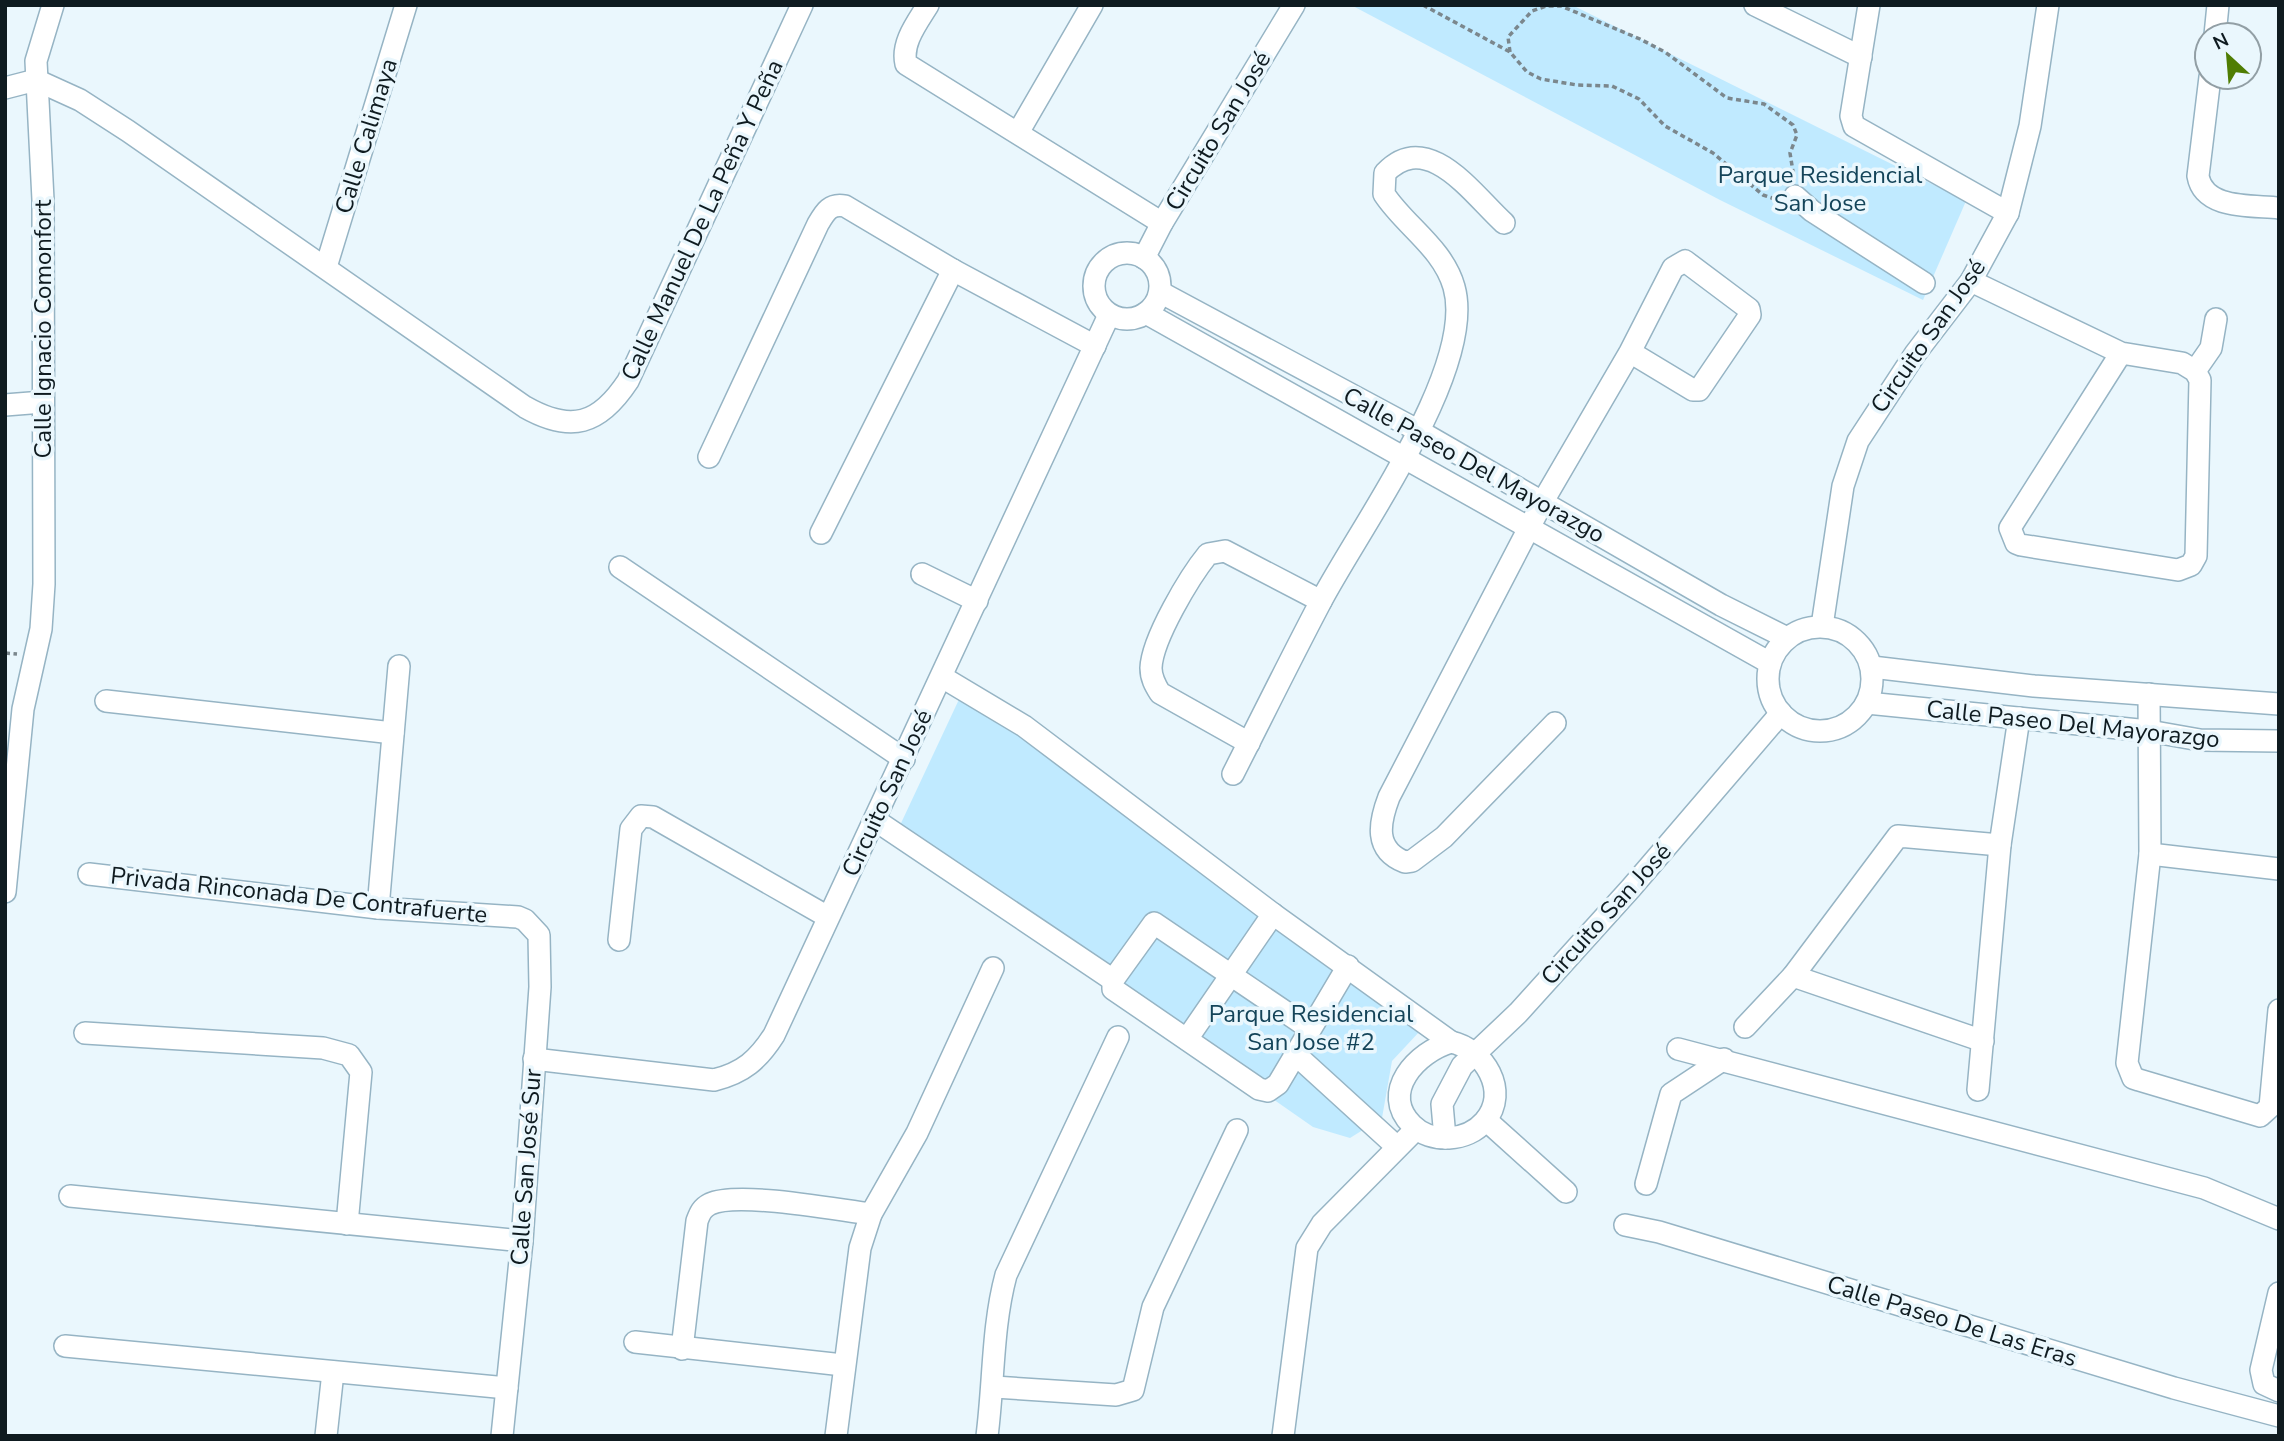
<svg xmlns="http://www.w3.org/2000/svg" width="2284" height="1441" viewBox="0 0 2284 1441" font-family="'Nunito Sans',sans-serif">
<style>
.green{fill:#c0eaff}
.lines{fill:none;stroke-linecap:round;stroke-linejoin:round}
.minor-casing{stroke:#96b4c4;stroke-width:24}
.path{stroke:#7b878d;stroke-width:3.5;stroke-dasharray:5 3.5;stroke-linecap:butt}
.minor{stroke:#fff;stroke-width:21}
.labels{text-anchor:middle;stroke-width:7;stroke-linejoin:round;paint-order:stroke}
.street-label{font-size:24px;fill:#0f1b20;stroke:#eaf7fd}
.park-label{font-size:24px;fill:#144459;stroke:#eaf7fd}
</style>
<rect width="100%" height="100%" fill="#eaf7fd"/>
<!-- green -->
<g class="green">
<path d="M1351,5H1572L1966,201L1923,300L1720,200Z"/>
<path d="M962,693L1434,1016L1392,1061L1382,1118L1350,1138L1313,1127L895,836Z"/>
</g>
<g class="lines">
<defs>
<g id="minor">
<path d="M928,5C917,23 901,43 906,64L1162,223"/>
<path d="M1755,5L1861,57"/>
<path d="M1869,5L1851,116L1854,126L2008,213"/>
<path d="M2215,35L2218,5"/>
<path d="M2210,77L2198,176C2204,210 2252,205 2279,208"/>
<path d="M36,80L80,100L128,131L525,407C571,433 599,425 628,381L802,5"/>
<path d="M5,88L36,80"/>
<path d="M1019,131L1092,5"/>
<path d="M1795,196L1812,211L1924,283"/>
<circle cx="1127" cy="286" r="33"/>
<path d="M1144,258L1162,223L1294,5"/>
<path d="M326,267L406,5"/>
<path d="M1971,281L2121,353L2182,363L2195,371L2200,380L2196,556L2191,565L2178,570L2021,545L2016,543L2010,528L2121,353"/>
<path d="M1160,292L1419,431L1721,605L1787,638"/>
<path d="M1146,313L1770,663"/>
<path d="M2195,371L2211,348L2216,319"/>
<path d="M5,405L43,402"/>
<path d="M709,457L818,224C825,212 830,203 845,206L953,270L1095,346"/>
<path d="M821,533L953,270"/>
<path d="M620,567L904,759"/>
<path d="M922,574L977,601"/>
<path d="M1822,626L1843,486L1858,441L1915,354L1971,281L2008,213L2030,126L2048,5"/>
<circle cx="1820" cy="679" r="52"/>
<path d="M1872,667L2034,686L2279,704"/>
<path d="M942,677L1024,726L1273,914L1451,1042"/>
<path d="M2149,694L2150,854L2127,1063L2133,1078L2139,1080L2260,1116L2270,1107L2279,1010"/>
<path d="M106,701L393,733"/>
<path d="M1867,703L2149,731L2200,740L2279,741"/>
<path d="M1555,723L1444,837L1412,861L1405,862C1374,850 1379,823 1389,797L1542,503L1630,352L1673,268L1685,261L1749,309L1750,315L1699,390H1693L1630,352"/>
<path d="M1249,743L1160,693C1155,685 1151,678 1151,668C1152,639 1190,576 1208,554L1225,551L1321,601"/>
<path d="M1233,774C1262,717 1290,660 1320,603C1358,530 1477,368 1454,287C1443,248 1405,226 1384,194L1385,173C1428,128 1473,195 1504,223"/>
<path d="M875,820L1113,980"/>
<path d="M2150,854L2279,869"/>
<path d="M89,874L378,908L518,917L525,920L539,935L540,987L522,1241L502,1436"/>
<path d="M5,892L23,709L41,629L44,584L43,200L36,61L53,5"/>
<path d="M378,908L399,666"/>
<path d="M619,940L631,829L641,816L653,817L828,917"/>
<path d="M1793,976L1983,1041"/>
<path d="M1745,1027L1793,976L1898,836L2000,845"/>
<path d="M1309,1028L1154,923L1113,980V989L1259,1089L1268,1091L1278,1084L1348,966"/>
<path d="M85,1033L323,1048L349,1055L361,1072L347,1224"/>
<path d="M1187,1039L1273,914"/>
<path d="M1451,1042C1484,1049 1510,1091 1485,1121C1467,1142 1431,1144 1412,1125C1379,1092 1417,1052 1451,1042Z"/>
<path d="M1678,1049L2204,1188L2279,1219"/>
<path d="M1295,1054L1396,1146"/>
<path d="M534,1059L714,1080C743,1073 758,1060 774,1035L1109,315"/>
<path d="M1978,1090L2000,845L2019,718"/>
<path d="M1486,1120L1566,1192"/>
<path d="M1445,1138L1442,1104L1462,1066L1518,1013L1631,888L1781,713"/>
<path d="M1646,1184L1671,1094L1724,1059"/>
<path d="M70,1196L522,1241"/>
<path d="M1625,1225L1659,1232L2174,1388L2279,1416"/>
<path d="M2279,1293L2261,1370L2264,1384L2279,1391"/>
<path d="M635,1342L843,1365"/>
<path d="M65,1346L507,1388"/>
<path d="M682,1349L697,1221C700,1213 702,1208 710,1204C738,1191 837,1210 871,1214"/>
<path d="M994,1387L1116,1395L1133,1390L1153,1307L1237,1130"/>
<path d="M326,1436L333,1372"/>
<path d="M836,1436L860,1248L871,1214L917,1133L993,968"/>
<path d="M987,1436C994,1382 992,1327 1006,1275L1118,1037"/>
<path d="M1283,1436L1307,1248L1322,1224L1416,1129"/>
</g>
</defs>
<!-- minor casing -->
<use href="#minor" class="minor-casing"/>
<!-- path -->
<g class="path">
<path d="M1423,5L1510,52L1527,72L1541,79L1577,85L1612,86L1639,99L1665,126L1713,153L1763,195L1775,199"/>
<path d="M1510,52L1508,37L1532,11L1546,6H1561L1640,39L1665,52L1727,98L1764,104L1793,125L1797,135L1790,153L1794,178"/>
<path d="M5,653L17,654"/>
</g>
<!-- minor -->
<use href="#minor" class="minor"/>
</g>
<g class="labels">
<!-- street labels -->
<g class="street-label">
<text transform="translate(1218 131) rotate(-59)" y="8">Circuito San José</text>
<text transform="translate(366 136) rotate(-73)" y="8">Calle Calimaya</text>
<text transform="translate(702 220) rotate(-65)" y="8">Calle Manuel De La Peña Y Peña</text>
<text transform="translate(43 329) rotate(-90)" y="8">Calle Ignacio Comonfort</text>
<text transform="translate(1928 336) rotate(-55)" y="8">Circuito San José</text>
<text transform="translate(1474 465) rotate(29)" y="8">Calle Paseo Del Mayorazgo</text>
<text transform="translate(2073 724) rotate(6)" y="8">Calle Paseo Del Mayorazgo</text>
<text transform="translate(887 793) rotate(-65)" y="8">Circuito San José</text>
<text transform="translate(299 895) rotate(6)" y="8">Privada Rinconada De Contrafuerte</text>
<text transform="translate(1606 914) rotate(-48)" y="8">Circuito San José</text>
<text transform="translate(526 1167) rotate(-86)" y="8">Calle San José Sur</text>
<text transform="translate(1952 1321) rotate(17)" y="8">Calle Paseo De Las Eras</text>
</g>
<!-- park labels -->
<g class="park-label">
<text x="1820" y="183">Parque Residencial<tspan x="1820" dy="28">San Jose</tspan></text>
<text x="1311" y="1022">Parque Residencial<tspan x="1311" dy="28">San Jose #2</tspan></text>
</g>
</g>
<!-- border -->
<rect width="2284" height="1441" fill="none" stroke="#0f1b20" stroke-width="14"/>
<!-- north arrow -->
<g transform="translate(2228 56) rotate(334)"><circle r="33" fill="#eaf7fd" stroke="#929fa5" stroke-width="2"/>
<path d="M0-5L12 26L0 18L-12 26Z" fill="#4f7d03"/>
<text y="-10" font-size="19" font-weight="bold" text-anchor="middle" fill="#0f1b20">N</text>
</g>
</svg>
